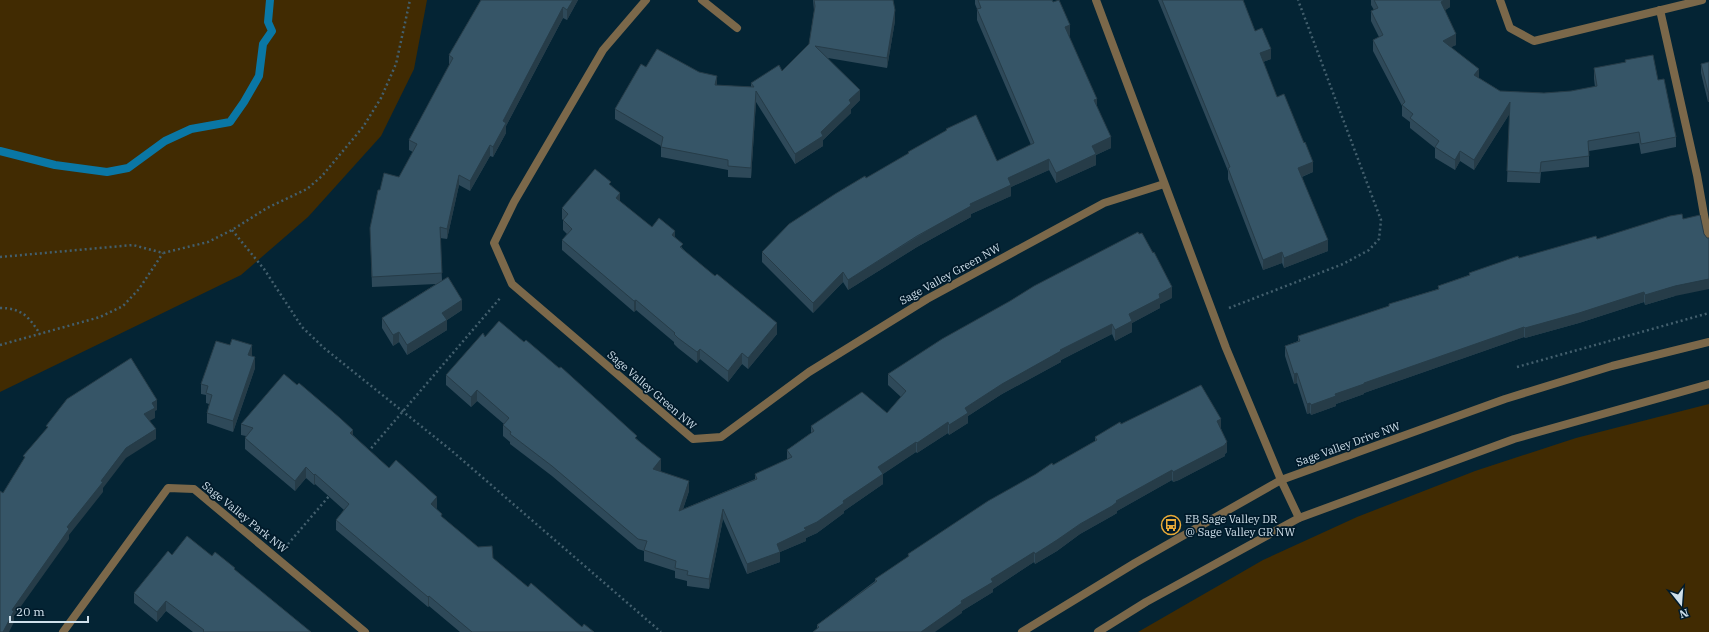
<svg xmlns="http://www.w3.org/2000/svg" width="1709" height="632" viewBox="0 0 1709 632" font-family="'IBM Plex Serif',serif">
<style>
.green{fill:#412b02}
.lines{fill:none;stroke-linecap:round;stroke-linejoin:round}
.stream{stroke:#0a77a5;stroke-width:8}
.path{stroke:#435f6d;stroke-width:2.5;stroke-dasharray:2 3;stroke-linecap:butt}
.lane{stroke:#7b684a;stroke-width:8}
.street{stroke:#7b684a;stroke-width:8}
.wall{fill:#2e4959}
.shaded-wall{fill:#263c48}
.building{fill:#365567;stroke:#263c48}
.labels{text-anchor:middle;stroke-width:3.5;stroke-linejoin:round;paint-order:stroke}
.street-label{font-size:11px;fill:#cfe0eb;stroke:#001a2a}
.poi-label{font-size:11px;fill:#cfe0eb;stroke:#001a2a;text-anchor:start}
</style>
<rect width="100%" height="100%" fill="#042434"/>
<!-- green -->
<g class="green">
<path d="M0,0H427L414,69L381,136L308,217L241,275L0,392Z"/>
<path d="M1709,404V632H1138L1263,560L1357,517L1475,471L1576,438Z"/>
</g>
<g class="lines">
<!-- stream -->
<path class="stream" d="M0,151L55,165L107,172L128,168L165,141L191,129L230,122L244,102L259,76L263,44L272,31L268,22L270,0"/>
<!-- path -->
<g class="path">
<path d="M232,230L264,269L302,327L324,348L452,451L661,632"/>
<path d="M0,257L133,245L163,253L208,242L232,230L267,208L307,189L322,176L363,127L381,98L396,64L410,0"/>
<path d="M0,308C22,308 29,317 40,334"/>
<path d="M1229,308L1343,264L1369,250L1379,239L1381,220L1298,0"/>
<path d="M0,345L100,317L123,306L139,289L163,253"/>
<path d="M1517,367L1709,313"/>
<path d="M368,452L501,297"/>
<path d="M288,544L330,495"/>
</g>
<!-- lane -->
<path class="lane" d="M1660,10L1697,175L1709,243"/>
<!-- street -->
<g class="street">
<path d="M646,0L603,50L514,202L494,243L512,284L693,439L721,437L809,372L927,299L1104,203L1164,184"/>
<path d="M702,0L737,28"/>
<path d="M1096,0L1226,348L1281,480L1299,518"/>
<path d="M1500,0L1510,28L1534,41L1702,0"/>
<path d="M63,632L168,488L194,489L365,632"/>
<path d="M1022,632L1135,563L1281,480L1505,399L1612,366L1709,342"/>
<path d="M1098,632L1146,602L1299,518L1514,439L1709,384"/>
</g>
</g>
<!-- wall -->
<g class="wall">
<path d="M481,0H578L567,20L563,18L506,126V133L493,157L490,156L470,191L459,185L447,239L440,238L442,280L462,310L447,320V330L407,355L399,342L393,346L382,328V318L436,284L372,287L370,228L380,190L399,177L413,152L409,150V140L449,66V55Z"/>
<path d="M813,0H893L895,21L887,68L828,58L860,100L851,109V113L823,140V146L795,164L756,102L751,178L728,177V170L661,157V146L615,119V109L646,67L717,85L751,87V83L782,71L809,44L814,11Z"/>
<path d="M975,0H1052L1070,35L1069,36L1097,106L1111,148L1096,155V165L1056,183L1049,170L1011,187V196L971,214V217L917,247L848,290L843,282L813,313L762,262V252L866,178L908,154V152L946,131V129L997,161L1031,145L977,20V9L975,4Z"/>
<path d="M1158,0H1243L1255,31L1271,59L1263,62L1277,97L1313,172L1302,177L1328,251L1284,268L1282,263L1263,270L1228,179V171Z"/>
<path d="M1371,0H1450V7L1445,10L1456,45L1451,47L1479,78L1500,91L1544,93L1571,91L1595,87L1594,79V68L1625,63V60L1658,80L1676,137V147L1641,154L1639,143L1589,151V167L1541,172L1540,183L1507,182L1510,113L1474,170L1460,161L1455,170L1435,158V148L1410,128V122L1402,116V106L1373,51V40L1379,37L1371,21V11L1374,10L1371,5Z"/>
<path d="M1709,62L1708,102L1701,73V64Z"/>
<path d="M611,185L620,202L652,227L675,237L683,249L777,334L748,369L742,364L728,382L700,359L697,363L678,348L674,344V342L636,310L634,312L562,250V240L567,234L563,230V220L562,219V208Z"/>
<path d="M1597,239L1675,296L1645,305L1644,302L1579,323L1525,338L1524,337L1364,393V394L1336,404V406L1311,415L1310,413L1307,414L1297,383L1294,384L1285,356V346L1298,341V336L1389,306V304L1438,289V286L1469,275V273L1519,258Z"/>
<path d="M1172,298L1160,304V308L1132,323V332L1115,341L1112,334L1061,360V362L1002,394L968,416V423L949,435L948,433L917,453L916,452L883,474V484L844,511V513L817,533L806,538V541L780,552V562L747,574L723,519L709,589L687,586V581L675,578V571L644,561V551L638,549L552,476L510,444V442L503,436V425L504,424L477,401L471,407L446,385V375L485,337L637,439L661,470L660,471L689,491L683,509L755,479V474L787,460V450L811,433V426L887,413L901,397L888,385V374Z"/>
<path d="M252,356L255,368L233,432L207,423V413L209,404L206,403V395L201,394V384Z"/>
<path d="M241,424L353,435L389,468L437,508L436,509L442,517L478,547L528,587L582,627L594,632H460L429,606L428,607L336,530V520L344,510L315,484L314,485L306,478L295,491L245,449V438L246,436L241,435Z"/>
<path d="M1121,424L1221,429L1227,452L1225,454V456L1179,480L1173,482L1172,480L1117,511V513L1112,516L1080,534L1057,551L1035,564L1034,562L993,589V592L962,611V613L817,628V625L875,581V579L908,557V554L1053,465L1095,441V437Z"/>
<path d="M212,556L235,570L311,632H193L166,611L157,622L134,603V593Z"/>
</g>
<!-- shaded-wall -->
<g class="shaded-wall">
<path d="M573,0H578L567,20V10Z"/>
<path d="M1444,0H1450V7L1441,13V2Z"/>
<path d="M563,7V18L506,126V133L493,157V147L503,121Z"/>
<path d="M895,10V21L887,68V58Z"/>
<path d="M1070,25V35L1065,37V27Z"/>
<path d="M1456,34V45L1443,51V41Z"/>
<path d="M1271,49V59L1260,63V53Z"/>
<path d="M1479,69V79L1474,75Z"/>
<path d="M717,76V86L715,85Z"/>
<path d="M860,90V100L851,109V113L823,140V146L795,164V154L821,132L849,100Z"/>
<path d="M756,91V102L751,178V168Z"/>
<rect x="1708" y="92" width="1" height="10"/>
<path d="M1097,99V109L1094,100Z"/>
<path d="M1510,102V113L1474,170V160Z"/>
<path d="M1111,137V148L1096,155V165L1056,183V173L1092,146Z"/>
<path d="M490,145V156L470,191V181Z"/>
<path d="M1460,151V161L1455,170V160Z"/>
<path d="M1049,159V170L1011,187V196L971,214V217L917,247L848,290V280L970,204L1008,178Z"/>
<path d="M1313,162V172L1298,178V168Z"/>
<path d="M459,175V185L447,239V229Z"/>
<path d="M620,193V203L616,198Z"/>
<path d="M675,231V242L672,235Z"/>
<path d="M1328,240V251L1284,268V258Z"/>
<path d="M1282,252V263L1263,270V260Z"/>
<path d="M843,272V282L813,313V303Z"/>
<path d="M1709,279V289L1675,296L1645,305V295L1675,286Z"/>
<path d="M1172,287V298L1160,304V308L1132,323V332L1115,341V330L1129,314L1159,294Z"/>
<path d="M1644,292V302L1579,323L1525,338V328Z"/>
<path d="M462,300V310L447,320V330L407,355V345L442,313Z"/>
<path d="M636,300V310L634,312V301Z"/>
<path d="M777,323V334L748,369V358Z"/>
<path d="M1112,324V334L1061,360V362L1002,394L968,416V423L949,435V425L965,408L1002,384L1060,350Z"/>
<path d="M1524,327V337L1364,393V394L1336,404V406L1311,415V405L1335,394L1364,383Z"/>
<path d="M399,332V342L393,346V335Z"/>
<path d="M252,345V356L248,365V355Z"/>
<path d="M700,349V359L697,363V352Z"/>
<path d="M742,353V364L728,382V371Z"/>
<path d="M255,357V368L233,432V421Z"/>
<path d="M1297,373V383L1294,384V374Z"/>
<path d="M477,390V401L471,407V397Z"/>
<path d="M157,400V410L155,411V418L144,424V414L152,403Z"/>
<path d="M1310,403V413L1307,414V404Z"/>
<path d="M1221,419V429L1217,421Z"/>
<path d="M948,422V433L917,453V443Z"/>
<path d="M156,429V439L126,458L103,488V492L69,535V539L14,616V622L9,632H3L12,610L67,527L101,481L126,448Z"/>
<path d="M353,430V440L350,433Z"/>
<path d="M916,442V452L883,474V484L844,511V513L817,533L806,538V541L780,552V562L747,574V564L777,544L804,528L843,501L878,467Z"/>
<path d="M1227,442V452L1225,454V456L1179,480L1173,482V472Z"/>
<path d="M661,459V470L653,480V469Z"/>
<path d="M306,467V478L295,491V481Z"/>
<path d="M1172,470V480L1117,511V513L1112,516L1080,534L1057,551L1035,564V554L1116,501Z"/>
<path d="M315,474V484L314,485V475Z"/>
<path d="M689,481V491L679,521V511Z"/>
<path d="M437,497V508L431,514V504Z"/>
<path d="M723,509V519L709,589V579Z"/>
<path d="M1034,552V562L993,589V592L962,611V613L935,632H921L991,579Z"/>
<path d="M429,596V606L428,607V597Z"/>
<path d="M166,601V611L157,622V612Z"/>
</g>
<!-- building -->
<g class="building">
<path d="M481,0H573L567,10L563,7L503,121L506,123L493,147L490,145L470,181L459,175L447,229L440,227L442,273L372,277L370,228L378,190H380L384,173L399,177L417,144L409,140L453,58L449,55Z"/>
<path d="M814,0H893L895,10L887,58L815,46L860,90L849,100L851,103L821,132L823,136L795,154L756,91L751,168L728,166V160L661,147L663,137L615,109L641,64L646,67L657,49L699,72L717,76L715,85L754,87L751,83L779,65L782,71L809,44L815,6Z"/>
<path d="M978,0H1052L1053,2L1059,0L1070,25L1065,27L1097,99L1094,100L1111,137L1092,146L1096,154L1056,173L1049,159L1008,178L1011,185L970,204L971,206L917,236L848,280L843,272L813,303L762,252L789,224L835,194L865,176L866,178L909,153L908,152L947,130L946,129L976,115L997,161L1034,143L977,9L981,8Z"/>
<path d="M1162,0H1243L1255,31L1262,28L1271,49L1260,53L1277,97L1284,94L1304,143L1305,142L1313,162L1298,168L1328,240L1284,258L1282,252L1263,260L1228,168L1230,167Z"/>
<path d="M1374,0H1444L1441,2L1456,34L1443,41L1479,69L1474,75L1500,91L1544,93L1571,91L1597,86L1594,68L1626,62L1625,60L1653,55L1658,80L1664,79L1676,137L1641,144L1639,132L1588,141L1589,156L1541,162L1540,173L1507,171L1510,102L1474,160L1460,151L1455,160L1435,147L1439,141L1410,118L1413,114L1402,105L1405,102L1373,40L1383,35L1371,11L1378,8Z"/>
<path d="M1709,62V92H1708L1701,64Z"/>
<path d="M595,169L611,182L609,184L620,193L616,198L652,227L659,218L675,231L672,235L683,244L680,247L715,276L717,274L777,323L748,358L742,353L728,371L700,349L697,352L678,338L674,334L675,333L636,300L634,301L562,240L572,229L563,220L568,214L562,208Z"/>
<path d="M1682,214L1683,219L1700,215L1704,234L1707,238H1709V279L1675,286L1645,295L1644,292L1579,313L1525,328L1524,327L1364,383V384L1335,394L1336,396L1311,405L1310,403L1307,404L1297,373L1294,374L1285,346L1300,341L1298,336L1389,306V304L1439,289L1438,286L1470,275L1469,273L1518,256L1519,258L1596,236L1597,239L1670,216Z"/>
<path d="M1138,232L1139,234L1142,233L1153,253L1154,252L1172,287L1159,294L1160,298L1129,314L1132,321L1115,330L1112,324L1060,350L1061,351L1002,384L965,408L968,413L949,425L948,422L917,443L916,442L878,467L883,474L843,501L844,503L817,522L804,528L806,530L777,544L780,552L747,564L723,509L709,579L687,575L688,571L675,568L676,561L644,550L647,541L638,539L552,466L510,434L511,432L503,425L509,418L477,390L471,397L446,375L483,333L485,337L499,321L524,342L526,340L559,368L561,367L637,436L635,438L661,459L653,469L689,481L679,511L757,479L755,474L792,457L787,450L814,431L811,426L862,392L887,413L906,391L888,374L942,339L1010,301L1034,286Z"/>
<path d="M448,277L462,300L442,313L447,320L407,345L399,332L393,335L382,318Z"/>
<path d="M232,339L252,345L248,355L255,357L233,421L207,413L212,395L206,393L208,386L201,384L216,341L230,345Z"/>
<path d="M131,358L157,400L152,403L155,408L144,414L156,429L126,448L101,481L103,482L67,527L69,529L12,610L14,611L3,632H0V491L3,493L25,457L23,456L48,427L46,426L67,399Z"/>
<path d="M284,374L297,385L299,383L340,418L353,430L350,433L389,468L396,460L437,497L431,504L442,514L441,516L478,547L492,546L493,558L528,587L531,583L582,627L584,624L594,632H472L429,596L428,597L336,520L349,504L315,474L314,475L306,467L295,481L245,438L253,428L241,424Z"/>
<path d="M1201,385L1221,419L1217,421L1227,442L1225,444V445L1179,469L1173,472L1172,470L1116,501L1117,502L1112,506L1080,524L1057,540L1035,554L1034,552L991,579L993,582L961,601L962,603L921,632H813L819,627L817,625L877,581L875,579L909,556L908,554L988,501L1036,474L1052,463L1053,465L1097,440L1095,437L1120,422L1121,424Z"/>
<path d="M187,536L212,556L215,552L235,568L234,569L311,632H204L203,631L204,630L166,601L157,612L134,593L168,551L172,555Z"/>
</g>
<!-- icons -->
<defs>
<symbol id="bus-ring" viewBox="-11 -11 22 22"><circle r="9.5" fill="#001a2a" stroke="#e9ab38" stroke-width="1.5"/><path d="M-5-6H5V4H4V6H2V4H-2V6H-4V4H-5ZM-3.5-4V0h7V-4ZM-3.5 1.2v1.5H-2V1.2ZM2 1.2v1.5H3.5V1.2Z" fill="#e9ab38"/></symbol>
</defs>
<g fill-rule="evenodd">
<use href="#bus-ring" x="1160" y="514" width="22" height="22"/>
</g>
<g class="labels">
<!-- street labels -->
<g class="street-label">
<text transform="translate(950 274) rotate(-29)" y="4">Sage Valley Green NW</text>
<text transform="translate(652 390) rotate(41)" y="4">Sage Valley Green NW</text>
<text transform="translate(1348 444) rotate(-20)" y="4">Sage Valley Drive NW</text>
<text transform="translate(245 517) rotate(39)" y="4">Sage Valley Park NW</text>
</g>
<!-- poi labels -->
<g class="poi-label">
<text x="1185" y="523">EB Sage Valley DR<tspan x="1185" dy="13">@ Sage Valley GR NW</tspan></text>
</g>
</g>
<!-- north arrow -->
<g transform="translate(1681 604) rotate(163)" stroke="#001a2a" stroke-width="3" paint-order="stroke">
<path d="M0-3L7 15L0 10L-7 15Z" fill="#cfe0eb"/>
<text y="-6" font-size="11" font-weight="bold" text-anchor="middle" fill="#cfe0eb">N</text>
</g>
<!-- scale -->
<path d="M10 616v6h78v-6" fill="none" stroke="#cfe0eb" stroke-width="2"/>
<text x="16" y="616" font-size="12" fill="#cfe0eb" stroke="#001a2a" stroke-width="3" paint-order="stroke">20 m</text>
</svg>
